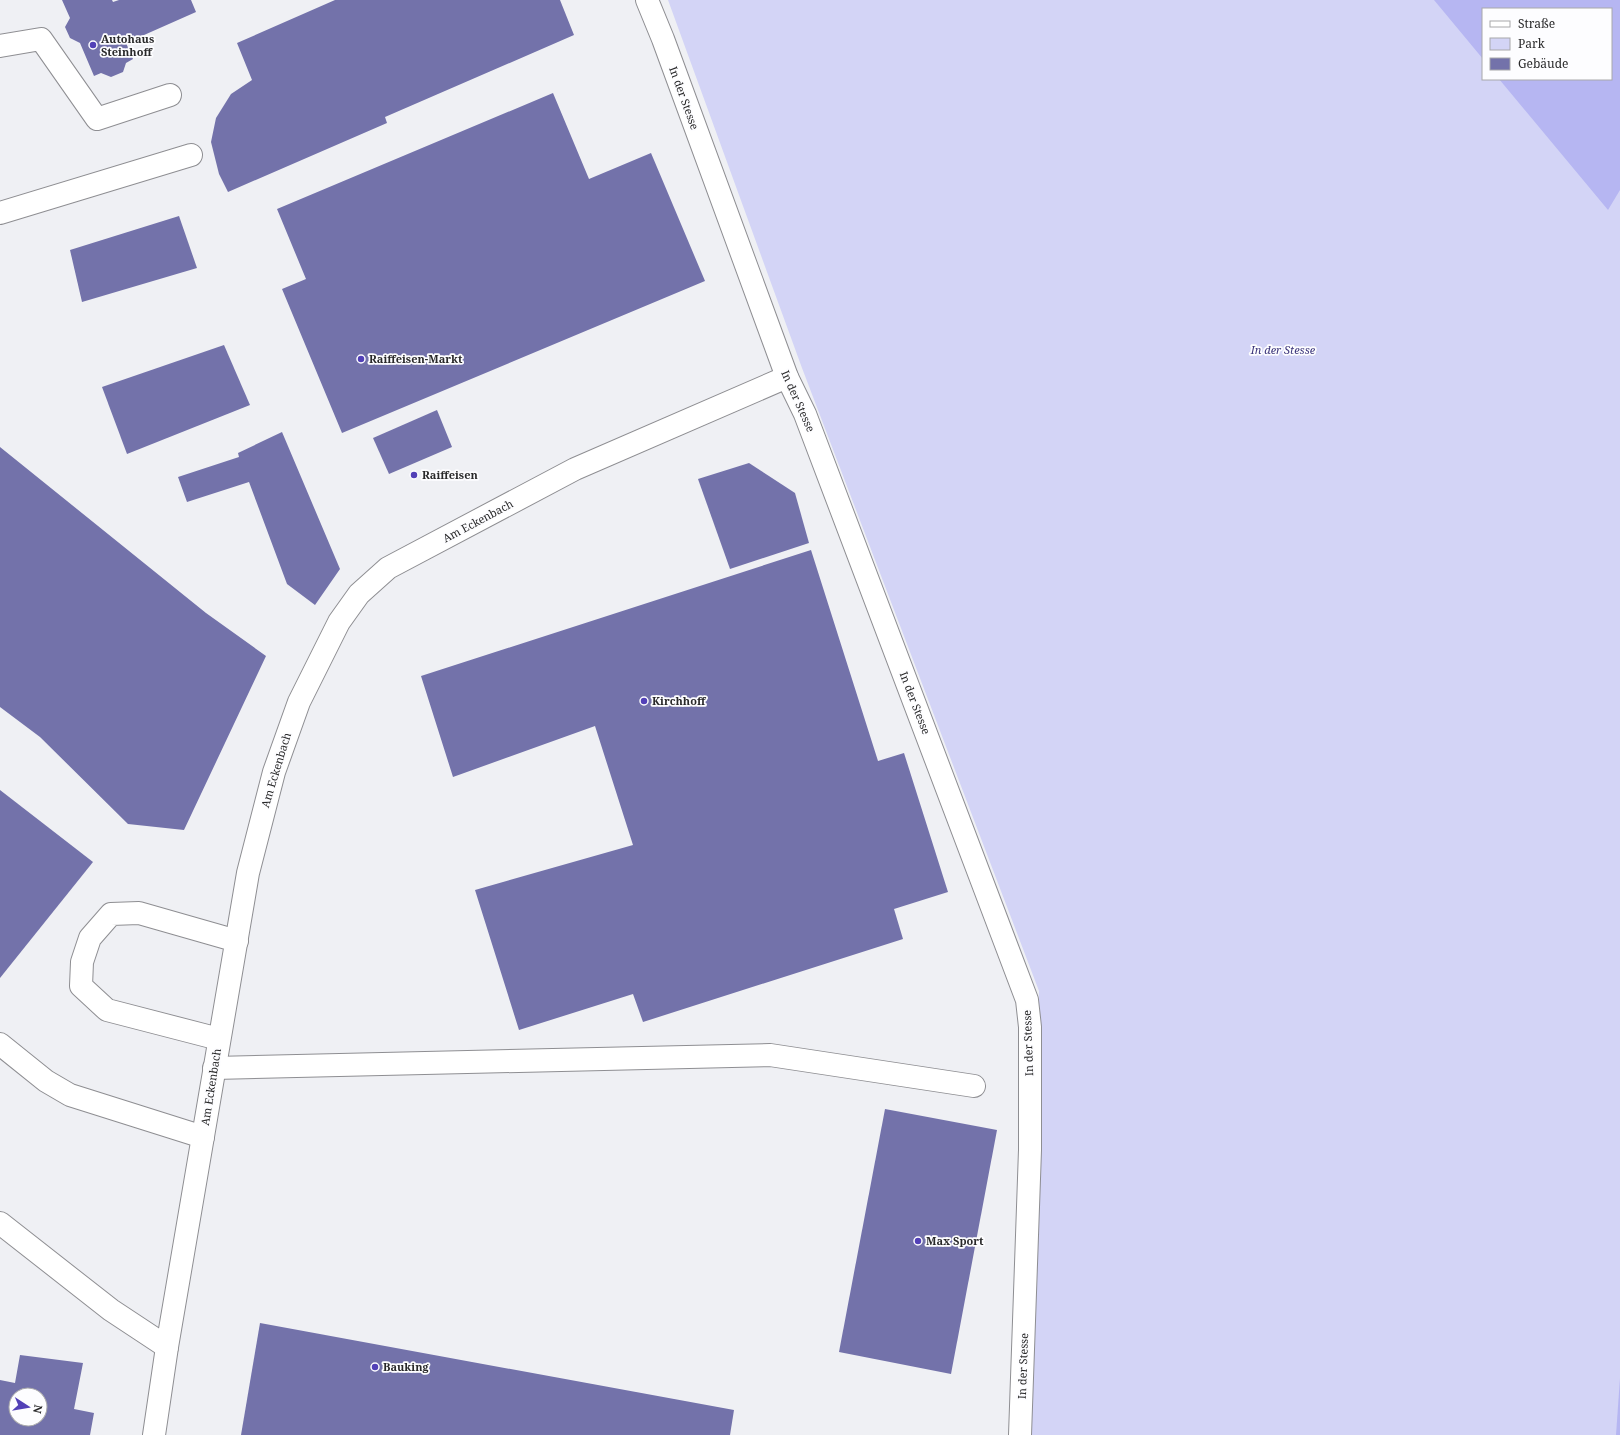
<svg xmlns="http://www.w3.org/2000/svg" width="1620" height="1435" viewBox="0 0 1620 1435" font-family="'Noto Serif',serif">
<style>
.green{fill:#d3d4f6;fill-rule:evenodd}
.forest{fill:#b6b6f2}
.building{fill:#7372aa;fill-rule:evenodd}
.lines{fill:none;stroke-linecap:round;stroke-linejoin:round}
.minor-casing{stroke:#8e8e92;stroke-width:24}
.minor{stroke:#fff;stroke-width:22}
.poi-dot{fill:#5240b7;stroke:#fdfdff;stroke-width:1.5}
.labels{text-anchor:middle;stroke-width:3.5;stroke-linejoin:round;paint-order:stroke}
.poi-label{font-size:11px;font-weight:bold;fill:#29292a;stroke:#fdfdff;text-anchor:start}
.street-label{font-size:11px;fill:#29292a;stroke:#fdfdff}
.park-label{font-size:11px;font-style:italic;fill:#3c367b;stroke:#fdfdff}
</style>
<rect width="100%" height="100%" fill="#eff0f4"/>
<!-- green -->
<path class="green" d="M668,0H1620V1435H1028L1039,991L802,368ZM1483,9H1611V79H1483Z"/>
<!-- forest -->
<g class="forest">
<path d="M1434,0H1620V190L1608,210L1499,79H1611V9H1483V59Z"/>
<path d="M1620,1378V1435H1616Z"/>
</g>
<!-- building -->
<g class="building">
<path d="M62,0H112L113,2L119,0H191L196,12L126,43L133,59L126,63L123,72L111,77L101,73L94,76L80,43L70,38L65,27L70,18Z"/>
<path d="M335,0H560L574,35L385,117L387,123L228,192L219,174L211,142L216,118L231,94L252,80L237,43Z"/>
<path d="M553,93L589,179L651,153L705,281L342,433L282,289L306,279L277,209Z"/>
<path d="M179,216L197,268L82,302L70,250Z"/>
<path d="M224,345L250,405L127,454L102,387Z"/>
<path d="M437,410L452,447L389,474L373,438Z"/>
<path d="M282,432L340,569L315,605L287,584L249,482L187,502L178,477L239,457L238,453Z"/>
<path d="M0,447L206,613L266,656L184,830L128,824L40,737L0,707Z"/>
<path d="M749,463L795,493L809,543L730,569L698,479Z"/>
<path d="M811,550L878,761L904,753L948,892L894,909L903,939L643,1022L633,994L519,1030L475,890L633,845L595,726L453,777L421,676Z"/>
<path d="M0,790L93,862L0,978Z"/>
<path d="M885,1109L997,1130L951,1374L839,1352Z"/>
<path d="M260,1323L734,1410L730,1435H241Z"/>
<path d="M20,1355L83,1363L74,1409L94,1413L90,1435H0V1380L15,1383ZM16,1395H40V1419H16Z"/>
</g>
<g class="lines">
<defs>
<g id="minor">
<path d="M647,0L663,39L787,377L805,414L1027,1000L1030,1027V1150L1020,1435"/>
<path d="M0,46L41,39L97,119L170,95"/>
<path d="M0,213L191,155"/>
<path d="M219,1039L107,1010L81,986L82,962L90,938L111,914L139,913L237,941"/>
<path d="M0,1044L46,1081L70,1095L203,1137"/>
<path d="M214,1068L770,1055L974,1086"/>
<path d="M0,1223L111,1310L167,1347"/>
<path d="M154,1435L167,1347L248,873L274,772L299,702L339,622L359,594L388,568L575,469L787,377"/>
</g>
</defs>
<!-- minor casing -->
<use href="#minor" class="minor-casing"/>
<!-- minor -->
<use href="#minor" class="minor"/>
</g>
<!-- markers -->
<g class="poi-dot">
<circle cx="93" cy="45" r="4"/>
<circle cx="361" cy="359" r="4"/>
<circle cx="414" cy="475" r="4"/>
<circle cx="644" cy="701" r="4"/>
<circle cx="918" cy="1241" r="4"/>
<circle cx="375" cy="1367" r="4"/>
</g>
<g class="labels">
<!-- poi labels -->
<g class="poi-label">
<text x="101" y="43">Autohaus<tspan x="101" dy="13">Steinhoff</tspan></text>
<text x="369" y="363">Raiffeisen-Markt</text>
<text x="422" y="479">Raiffeisen</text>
<text x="652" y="705">Kirchhoff</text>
<text x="926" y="1245">Max Sport</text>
<text x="383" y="1371">Bauking</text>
</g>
<!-- street labels -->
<g class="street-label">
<text transform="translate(684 98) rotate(70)" y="4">In der Stesse</text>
<text transform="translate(798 401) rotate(66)" y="4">In der Stesse</text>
<text transform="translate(478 521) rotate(-28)" y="4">Am Eckenbach</text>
<text transform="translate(915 703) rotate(69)" y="4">In der Stesse</text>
<text transform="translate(276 770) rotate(-73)" y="4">Am Eckenbach</text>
<text transform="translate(1028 1043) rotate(-92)" y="4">In der Stesse</text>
<text transform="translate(211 1087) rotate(-81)" y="4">Am Eckenbach</text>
<text transform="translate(1023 1366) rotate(-88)" y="4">In der Stesse</text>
</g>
<!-- park labels -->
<g class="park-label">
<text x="1283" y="354">In der Stesse</text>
</g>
</g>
<!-- legend -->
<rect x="1482" y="8" width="130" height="72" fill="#fdfdff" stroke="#a8a8aa"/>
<rect x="1490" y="21" width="20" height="6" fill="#ffffff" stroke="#a8a8aa"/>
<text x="1518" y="28" font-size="12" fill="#29292a">Straße</text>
<rect x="1490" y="38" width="20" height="12" fill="#d3d4f6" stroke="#a8a8aa"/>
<text x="1518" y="48" font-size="12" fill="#29292a">Park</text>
<rect x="1490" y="58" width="20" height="12" fill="#7372aa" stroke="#a8a8aa"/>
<text x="1518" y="68" font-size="12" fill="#29292a">Gebäude</text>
<!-- north arrow -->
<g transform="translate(28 1407) rotate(102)"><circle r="19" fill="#fdfdff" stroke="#a8a8aa"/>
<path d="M0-3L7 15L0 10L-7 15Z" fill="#5240b7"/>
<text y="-6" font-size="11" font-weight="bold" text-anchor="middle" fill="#29292a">N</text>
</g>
</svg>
